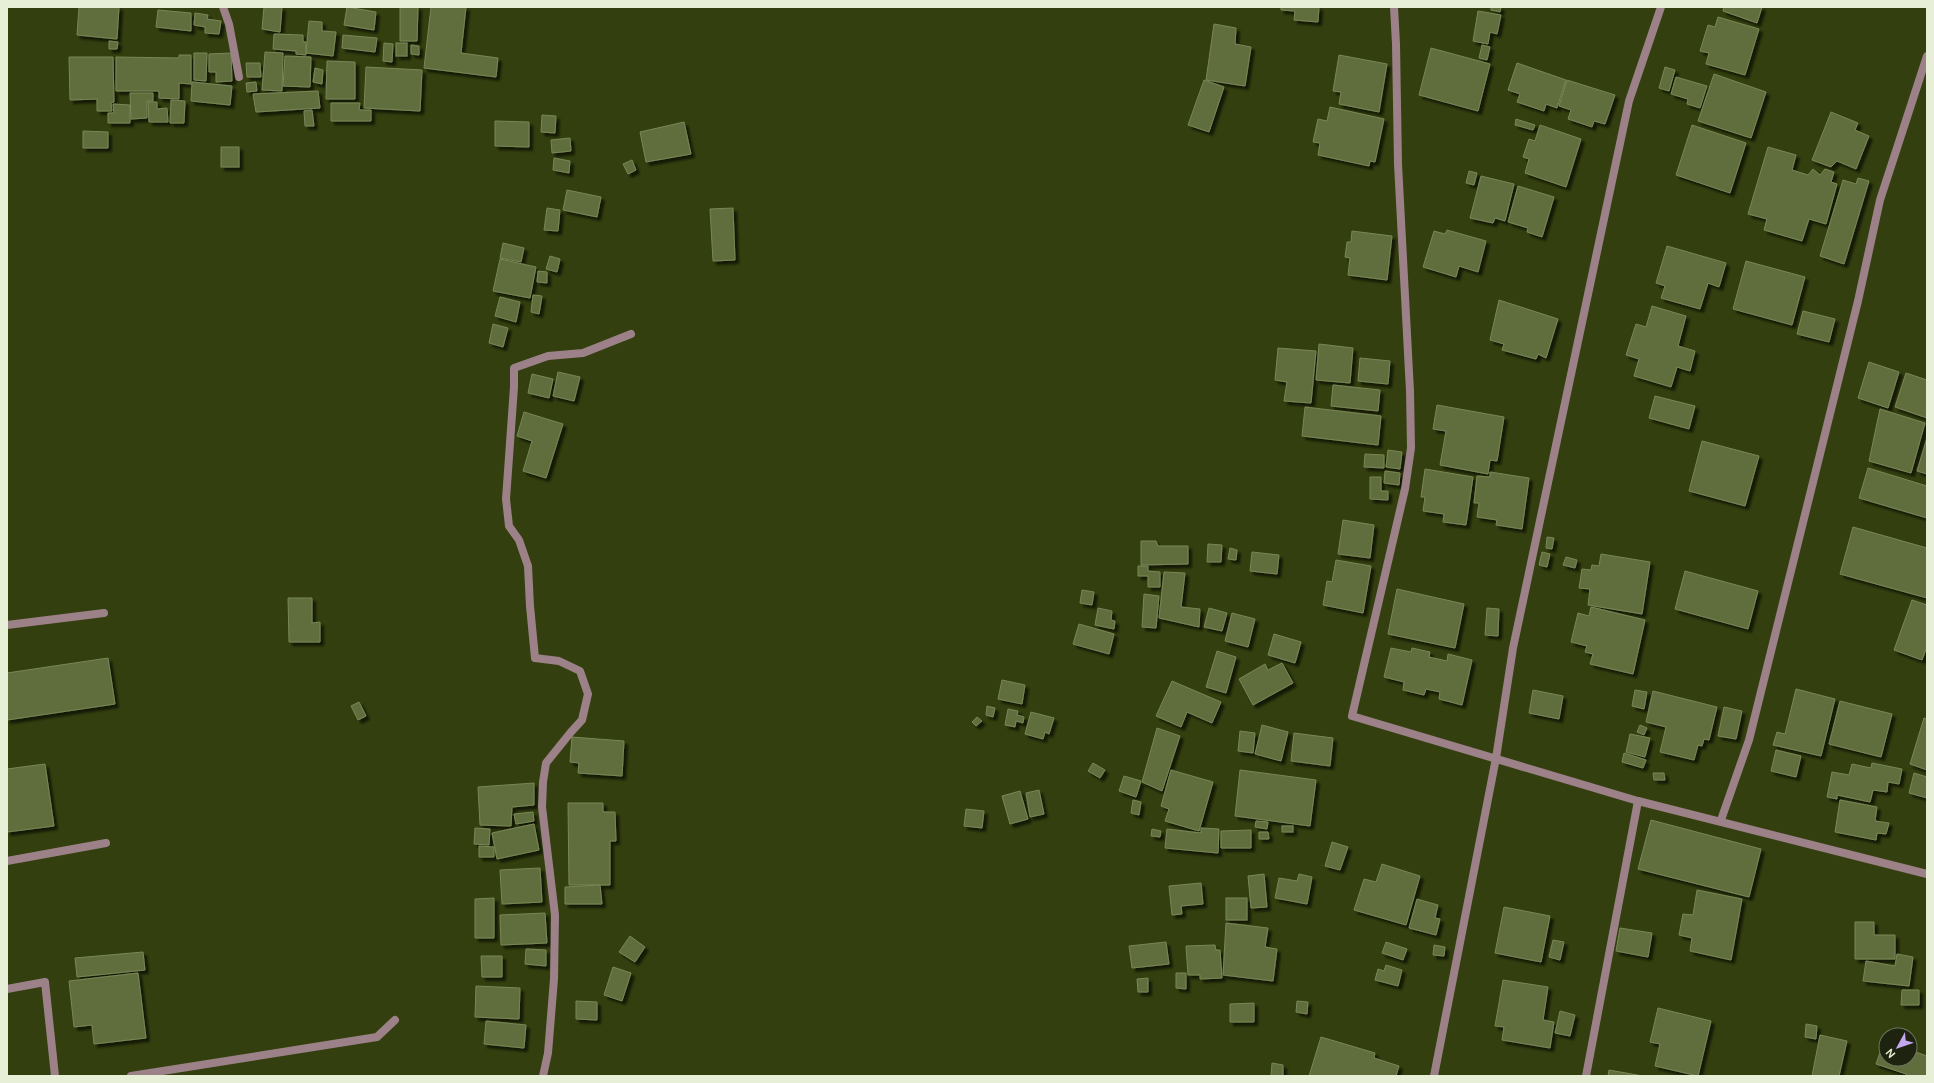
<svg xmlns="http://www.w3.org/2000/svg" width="1934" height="1083" viewBox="0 0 1934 1083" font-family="'DM Sans',sans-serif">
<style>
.building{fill:#606e3e;stroke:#798757;filter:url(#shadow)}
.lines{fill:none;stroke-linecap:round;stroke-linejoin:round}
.street{stroke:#9c8288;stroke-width:8}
</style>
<defs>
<filter id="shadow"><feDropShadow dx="3.5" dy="3.5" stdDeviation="1" flood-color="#0009"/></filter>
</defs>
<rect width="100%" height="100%" fill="#333f0e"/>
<!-- building -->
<g class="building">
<path d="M79,7H119L117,39L77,35Z"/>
<path d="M264,7H282L280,32L262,29Z"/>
<path d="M347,7L376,12L374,30L344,25Z"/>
<path d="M400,7H418L417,41H400Z"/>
<path d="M431,7H466L461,53L498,58L496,77L424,68Z"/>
<path d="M1281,7H1319L1318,22L1294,20L1295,11L1281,10Z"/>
<path d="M1491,7H1501L1500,12L1491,10Z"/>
<path d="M1724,7H1762L1757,23L1723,11Z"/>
<path d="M158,10L191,13V31L156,27Z"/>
<path d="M1478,11L1501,15L1497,34L1490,32L1488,44L1473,41Z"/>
<path d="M195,13L208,15L207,19L221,21L219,34L205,33V27L194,25Z"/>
<path d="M1718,17L1759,29L1745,75L1706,64L1709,53L1700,51L1708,25L1715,27Z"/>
<path d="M309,21L322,22V31L336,32L333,56L306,53Z"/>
<path d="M1214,24L1236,28L1235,44L1251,47L1245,86L1206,80Z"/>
<path d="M274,34L303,35V42H306V55L296,54V51L273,49Z"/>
<path d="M343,35L377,38L375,52L342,48Z"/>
<path d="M109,41L118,42L117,49H109Z"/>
<path d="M384,43L393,44L392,62L383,61Z"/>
<rect x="396" y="43" width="11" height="13"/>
<path d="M411,45L419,46V55L411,54Z"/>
<path d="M1482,45L1490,47L1487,60L1479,58Z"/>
<path d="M1431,48L1490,64L1478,111L1419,95Z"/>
<path d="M265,52L283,53L282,91L262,90Z"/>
<path d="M194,53H207L206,81L194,80Z"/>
<path d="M231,53L232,81L216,82V72H209V54Z"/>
<path d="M179,55H191V84L179,83V99L159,98V91H116V57L179,58Z"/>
<path d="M1339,55L1387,64L1379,112L1339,104L1341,92L1333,91Z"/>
<path d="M285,56L311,57L310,87L283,86Z"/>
<path d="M69,57H113L114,102L111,103L112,111H97V99L70,100Z"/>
<path d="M327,61L355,62V99H326Z"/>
<path d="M246,63H260L261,77H247Z"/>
<path d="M1517,63L1566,80L1557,108L1546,104L1544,111L1517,102L1520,94L1508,90Z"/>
<path d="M366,67L422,70L420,111L364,108Z"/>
<path d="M1665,67L1675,70L1669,91L1659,88Z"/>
<path d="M315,68L323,70L322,84L313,82Z"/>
<path d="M1714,74L1766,92L1751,138L1698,121Z"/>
<path d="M1676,77L1707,86L1700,108L1687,104L1688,99L1671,94Z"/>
<path d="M1204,80L1224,87L1209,132L1188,125Z"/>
<path d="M1567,80L1615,95L1605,124L1594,121L1592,127L1568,119L1571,110L1559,106Z"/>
<path d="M192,82L232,86L230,105L191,101Z"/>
<path d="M256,82L257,91L247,92L246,83Z"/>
<path d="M318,91L320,108L256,112L253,94Z"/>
<path d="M130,93H153V101H147V118L131,119Z"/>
<path d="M171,100L185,101L184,123H170Z"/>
<path d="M148,102H157V109L167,108L168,122H149Z"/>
<path d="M331,103H360L359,110H371V121H331Z"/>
<path d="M113,104L130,105V123H108V113H114Z"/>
<path d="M1330,107L1384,119L1375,162L1370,161L1369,166L1318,155L1320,143L1313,142L1318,119L1327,121Z"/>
<path d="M312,110L314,126H305L304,111Z"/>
<path d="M1831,112L1858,123L1855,130L1869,136L1856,169L1837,161L1831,167L1812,160Z"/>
<path d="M542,115L556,116L555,133L541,132Z"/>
<path d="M1516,119L1535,125L1533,130L1515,125Z"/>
<path d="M495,121L529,122V147L495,146Z"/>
<path d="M684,122L691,154L646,162L640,132Z"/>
<path d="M1540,125L1581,139L1566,187L1525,173L1529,159L1523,157L1529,139L1535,141Z"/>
<path d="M1692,125L1746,143L1730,193L1676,175Z"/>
<path d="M83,131L108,132V148H83Z"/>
<path d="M570,138L571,151L552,153L551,140Z"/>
<rect x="221" y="147" width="18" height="20"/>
<path d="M1768,147L1796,155L1792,170L1808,175L1813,169L1820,175L1825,169L1834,172L1831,182L1837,184L1826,224L1809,219L1802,241L1764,230L1767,219L1748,214Z"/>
<path d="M554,158L570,161L569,173L553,170Z"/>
<path d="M632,160L636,170L628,174L623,164Z"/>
<path d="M1469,171L1477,173L1474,185L1466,183Z"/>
<path d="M1481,176L1514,184L1505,221L1495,218L1493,223L1470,218Z"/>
<path d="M1858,178L1869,181L1844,264L1820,256L1843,180L1856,184Z"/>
<path d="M1518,186L1554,197L1542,237L1527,232L1528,228L1508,222Z"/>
<path d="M567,190L601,197L597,217L563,210Z"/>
<path d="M547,208L560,210L558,231L544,230Z"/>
<path d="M733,208L735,260L713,261L710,209Z"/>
<path d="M1447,230L1486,241L1478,272L1459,266L1456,277L1423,267L1434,231L1445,234Z"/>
<path d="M1352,231L1392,236L1387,280L1348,275L1350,258L1345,257L1347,242H1351Z"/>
<path d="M503,243L524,248L521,262L500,258Z"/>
<path d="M1667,246L1726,263L1719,287L1708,283L1700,309L1661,298L1665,286L1656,283Z"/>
<path d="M550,256L560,259L557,272L546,269Z"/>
<path d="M500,259L536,267L530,298L493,291Z"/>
<path d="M1746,261L1805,277L1792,325L1733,309Z"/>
<path d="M538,271L547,272V283L537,282Z"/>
<path d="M533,295L542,296L539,314L531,312Z"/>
<path d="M500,297L520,302L516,322L495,316Z"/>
<path d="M1499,300L1558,319L1546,358L1538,354L1536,359L1502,350L1504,344L1490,340Z"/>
<path d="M1652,306L1686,316L1678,346L1695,351L1690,371L1677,367L1671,387L1634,376L1639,359L1626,355L1636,324L1646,327Z"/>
<path d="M1803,311L1835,319L1829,342L1797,334Z"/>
<path d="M493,324L508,328L503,347L489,343Z"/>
<path d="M1319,344L1353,348L1350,383L1316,380Z"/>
<path d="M1278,348L1316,351L1311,403L1284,401L1287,382L1275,380Z"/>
<path d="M1360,358L1390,361L1388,384L1358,381Z"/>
<path d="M1869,362L1899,372L1888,408L1858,398Z"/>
<path d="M558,372L580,377L574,401L553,396Z"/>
<path d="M1906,373L1927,380V418L1895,407Z"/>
<path d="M532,374L553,379L549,398L528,393Z"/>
<path d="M1333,385L1380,390L1378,411L1331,406Z"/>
<path d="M1655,396L1695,406L1689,429L1649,418Z"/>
<path d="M1437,405L1504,417L1497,461L1490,460L1488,474L1440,465L1446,431L1433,429Z"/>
<path d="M1305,407L1381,416L1378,445L1302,436Z"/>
<path d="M1880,409L1925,423L1911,473L1869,461Z"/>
<path d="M524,412L563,424L546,478L523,471L532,441L517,436Z"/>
<path d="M1927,438V474L1917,471Z"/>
<path d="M1702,441L1759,456L1745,506L1689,491Z"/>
<path d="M1388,450L1402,452L1400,469L1386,467Z"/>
<path d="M1365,454L1384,455V468L1364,467Z"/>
<path d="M1868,468L1927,486V518L1859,498Z"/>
<path d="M1425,469L1473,477L1466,525L1443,522L1444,514L1423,511L1425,497H1421Z"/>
<path d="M1385,471L1400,473L1399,485L1384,483Z"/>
<path d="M1490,472L1529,478L1522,529L1496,525L1497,520L1477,517L1479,503H1474L1477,476L1490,477Z"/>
<path d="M1370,477H1381V491H1388V500L1370,499Z"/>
<path d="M1343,520L1374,525L1370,558L1338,554Z"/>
<path d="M1853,527L1927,548V598L1840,574Z"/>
<path d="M1547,537L1554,538L1552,549L1546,548Z"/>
<path d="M1141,541H1156L1158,546H1188V564L1141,565Z"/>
<path d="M1208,544L1222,545L1221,562H1207Z"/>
<path d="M1230,548L1237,550L1236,560L1228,559Z"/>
<path d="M1252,552L1279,555L1277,574L1250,571Z"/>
<path d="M1542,552L1550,554L1547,567L1539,565Z"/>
<path d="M1601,554L1650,562L1642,614L1588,605L1590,589L1579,588L1582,569L1591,570L1592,565L1599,566Z"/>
<path d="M1566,557L1577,560L1575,568L1563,565Z"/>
<path d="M1336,560L1371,566L1363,613L1323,605L1327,581L1332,582Z"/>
<path d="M1138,566H1148V571L1160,572V587H1148V576H1138Z"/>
<path d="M1685,571L1758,591L1748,629L1675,609Z"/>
<path d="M1164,572L1185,573L1181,607L1200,609L1199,627L1159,618Z"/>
<path d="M1397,589L1464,604L1455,648L1388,634Z"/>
<path d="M1082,590L1094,592L1092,605L1080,603Z"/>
<path d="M1144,594L1159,596L1156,628L1142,627Z"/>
<path d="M288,598H312V623L320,622V642H289Z"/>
<path d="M1912,600L1927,605V647L1922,660L1894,650Z"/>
<path d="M1591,607L1645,620L1633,674L1590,664L1593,654L1585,652L1587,646L1571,642L1578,613L1589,616Z"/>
<path d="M1098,608L1112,611L1111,620L1115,621L1114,629L1095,625Z"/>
<path d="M1209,608L1227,613L1222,631L1204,627Z"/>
<path d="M1487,608L1499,609L1498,636L1485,635Z"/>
<path d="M1232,613L1255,619L1248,647L1225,641Z"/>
<path d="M1079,624L1114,634L1109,654L1073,644Z"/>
<path d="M1274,634L1301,642L1295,663L1268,655Z"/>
<path d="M1391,648L1411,652L1412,648L1430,652L1429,657L1447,661L1448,654L1472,660L1462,705L1439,699L1440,692L1426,689L1424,695L1403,690L1404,682L1384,677Z"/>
<path d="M1217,651L1236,657L1226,693L1206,687Z"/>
<path d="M108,658L115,704L7,720V673Z"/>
<path d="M1282,663L1293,683L1253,705L1239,679L1265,664L1268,670Z"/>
<path d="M1002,680L1025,685L1022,704L998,699Z"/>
<path d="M1172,681L1221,702L1212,723L1187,712L1181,727L1156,716Z"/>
<path d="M1796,689L1835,699L1821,756L1773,745L1777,732L1785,734Z"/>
<path d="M1533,690L1563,696L1559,719L1529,713Z"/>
<path d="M1635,690L1647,692L1644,709L1632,706Z"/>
<path d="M1653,691L1717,707L1709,740L1704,739L1702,746L1698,745L1694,760L1660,752L1666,727L1646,722Z"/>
<path d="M1840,701L1892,714L1881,757L1829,744Z"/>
<path d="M359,702L366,716L358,720L351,706Z"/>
<path d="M987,706L995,708L993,717L986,715Z"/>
<path d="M1724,707L1742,711L1736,739L1718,736Z"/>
<path d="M1008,709L1018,711L1017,715L1024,717L1023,723L1016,721L1015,727L1005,725Z"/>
<path d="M1031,712L1054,718L1049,734L1045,732L1043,739L1025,734Z"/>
<path d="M977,717L982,721L976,726L972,722Z"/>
<path d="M1924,718L1927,719V770L1910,764Z"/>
<path d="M1262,725L1288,732L1281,761L1255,754Z"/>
<path d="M1640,725L1647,728L1644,735L1637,732Z"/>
<path d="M1157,728L1180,736L1162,791L1142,782Z"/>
<path d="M1240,731L1255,733L1253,753L1238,751Z"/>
<path d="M1294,733L1333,738L1330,766L1291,761Z"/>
<path d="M1630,734L1650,738L1645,757L1626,752Z"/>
<path d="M572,737L624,741L622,776L578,773L579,763L570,762Z"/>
<path d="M1776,750L1801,756L1796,777L1771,771Z"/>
<path d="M1624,753L1646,760L1643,768L1622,762Z"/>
<path d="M1093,763L1105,770L1100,778L1088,771Z"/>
<path d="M1872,763L1902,769L1899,784L1888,782L1887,792L1873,790L1870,802L1837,795V799L1827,797L1832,772L1849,775L1852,764L1871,768Z"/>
<path d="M45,764L54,826L7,832V769Z"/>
<path d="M1171,770L1213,782L1199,831L1165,821L1169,809L1161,806Z"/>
<path d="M1240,770L1316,780L1310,826L1235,816Z"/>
<path d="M1653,773H1664L1665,780H1654Z"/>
<path d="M1914,773L1927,777V798L1909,793Z"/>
<path d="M1124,776L1141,781L1136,797L1119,791Z"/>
<path d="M534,783V805L512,807L511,826L480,825L478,787Z"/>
<path d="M1039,790L1044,814L1030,817L1026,793Z"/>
<path d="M1020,791L1028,819L1010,824L1002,796Z"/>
<path d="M1133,800L1141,802L1139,815L1131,813Z"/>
<path d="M1840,800L1877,807L1875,821L1889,823L1886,834L1877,833L1876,840L1835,832Z"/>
<path d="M568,803H603V812H615L616,841H610V885H569Z"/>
<path d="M966,809L984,811L982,828L964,826Z"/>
<path d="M533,812L534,821L516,824L514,814Z"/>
<path d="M1651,820L1761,849L1749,897L1638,869Z"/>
<path d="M1256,821L1268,822L1267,829L1255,827Z"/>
<path d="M534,824L539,850L497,859L492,833Z"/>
<rect x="1282" y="826" width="11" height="6"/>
<path d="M475,828L490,829L489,845L474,844Z"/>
<path d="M1201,828L1219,829L1218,853L1165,848L1167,829L1201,833Z"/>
<path d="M1152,829L1161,831L1160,837L1151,836Z"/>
<path d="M1251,830V848H1221V831Z"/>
<path d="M1259,832H1268L1269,839H1259Z"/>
<path d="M1332,842L1348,847L1340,870L1325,866Z"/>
<path d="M479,846L494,847V857H479Z"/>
<path d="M1382,864L1420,876L1406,925L1354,910L1364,879L1376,882Z"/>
<path d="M540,868L542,902L502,904L500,870Z"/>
<path d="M1264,874L1267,907L1251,908L1248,876Z"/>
<path d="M1299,874L1312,877L1307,904L1275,898L1279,878L1297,881Z"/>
<path d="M1201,883L1203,904L1181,906L1182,914L1172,915L1169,886Z"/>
<path d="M600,885L602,904H565V887Z"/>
<path d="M1697,890L1742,899L1731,960L1690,951L1692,938L1679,935L1683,914L1693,915Z"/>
<path d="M494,898V938H475V899Z"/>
<rect x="1226" y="898" width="21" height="22"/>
<path d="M1417,899L1438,905L1435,918L1440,919L1436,935L1409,928Z"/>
<path d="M1504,907L1550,916L1541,962L1495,953Z"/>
<path d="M545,913L547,943L501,945L500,915Z"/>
<path d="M1855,922H1874V935H1895V959H1855Z"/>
<path d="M1226,923L1268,928L1265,947L1277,949L1273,981L1223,975Z"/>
<path d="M1620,928L1652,933L1648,957L1616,951Z"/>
<path d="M630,936L645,947L635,962L619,952Z"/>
<path d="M1553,940L1564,942L1560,960L1549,957Z"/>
<path d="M1166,942L1169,964L1132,968L1129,946Z"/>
<path d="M1386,942L1407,949L1403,960L1382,953Z"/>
<path d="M1215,945L1216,950H1220L1222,978L1200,979V975H1188L1186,946Z"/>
<path d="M1434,945L1445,947L1444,956L1433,955Z"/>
<path d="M526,949L546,950V966L525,964Z"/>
<path d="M143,952L145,970L77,977L75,958Z"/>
<path d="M1897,954L1913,957L1909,986L1863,981L1866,961L1895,966Z"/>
<path d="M481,956H502V977H482Z"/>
<path d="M1386,965L1402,970L1398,986L1375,980L1378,969L1384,971Z"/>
<path d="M613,967L631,973L622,1001L604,995Z"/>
<path d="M138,973L146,1038L94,1044L92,1025L74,1027L69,981Z"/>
<path d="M1176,973H1186V989L1176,988Z"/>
<path d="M1148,978V992H1138L1137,979Z"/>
<path d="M1503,980L1548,987L1543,1020L1554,1022L1550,1048L1502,1040L1504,1027L1495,1026Z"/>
<path d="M476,986L520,988L519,1019L475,1017Z"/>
<path d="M1902,990H1919V1005H1901Z"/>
<path d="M576,1001L597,1002V1020L576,1019Z"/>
<path d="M1297,1001L1308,1002L1307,1014L1296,1012Z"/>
<path d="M1254,1003V1022H1230V1004Z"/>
<path d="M1658,1008L1711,1021L1698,1076L1655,1066L1660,1044L1650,1042Z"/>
<path d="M1560,1011L1575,1015L1570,1036L1555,1033Z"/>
<path d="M486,1021L526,1025L524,1048L484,1044Z"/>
<path d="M1806,1024L1817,1026L1816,1039L1805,1037Z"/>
<path d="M1820,1035L1847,1041L1839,1076H1812Z"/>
<path d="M1321,1037L1375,1053L1374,1058L1399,1066L1396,1076H1309Z"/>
<path d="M1884,1041L1886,1042V1059H1910V1050L1927,1056V1076H1906V1074L1876,1064Z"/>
<path d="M1272,1063L1283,1065V1076H1271Z"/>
<path d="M1609,1070L1643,1076H1608Z"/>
</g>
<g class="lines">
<!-- street -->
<g class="street">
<path d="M223,7L229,24L239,77"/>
<path d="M1394,7L1396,44L1398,164L1410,391L1411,448L1405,489L1352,716L1638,801L1927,874"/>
<path d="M7,625L104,613"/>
<path d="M1721,820L1749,740L1858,301L1880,200L1927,56"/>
<path d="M7,861L106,843"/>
<path d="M7,989L45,982L55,1076"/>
<path d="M131,1076L377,1037L395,1020"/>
<path d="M543,1076L548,1053L554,979L555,915L542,807L543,782L546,763L571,732L582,720L588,694L580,671L559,661L535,658L530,606L528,566L519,540L509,526L506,499L514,387V368L548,356L583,353L631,334"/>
<path d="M1434,1076L1496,758L1513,648L1629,101L1661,7"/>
<path d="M1586,1076L1638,801"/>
</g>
</g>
<!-- border -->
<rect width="1934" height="1083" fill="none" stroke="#e7f0d6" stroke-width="16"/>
<!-- north arrow -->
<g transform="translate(1898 1047) rotate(230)"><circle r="19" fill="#1d230f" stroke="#6e755f"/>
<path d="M0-3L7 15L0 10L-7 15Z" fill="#c4a7f1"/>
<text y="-6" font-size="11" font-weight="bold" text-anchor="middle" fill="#e7f0d6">N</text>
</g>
</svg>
